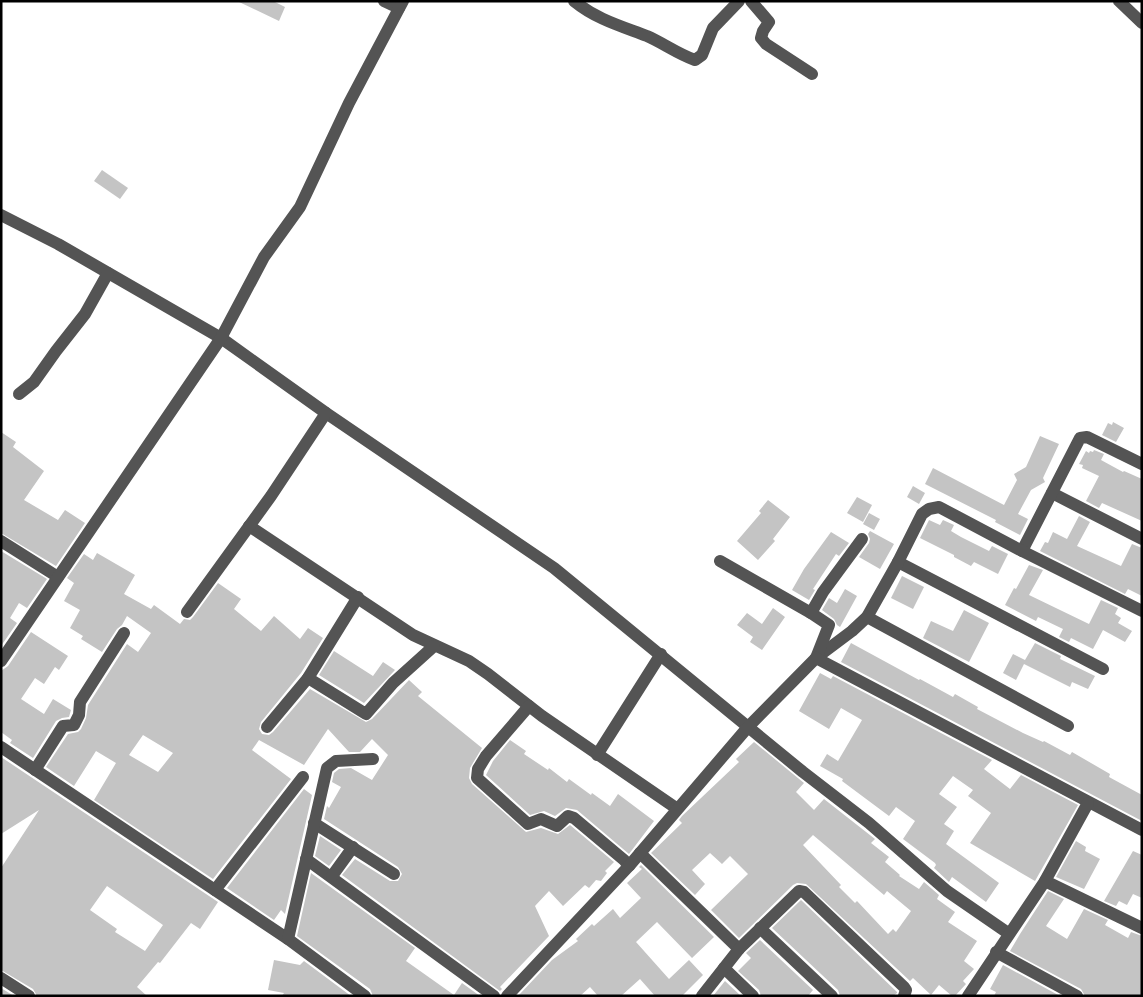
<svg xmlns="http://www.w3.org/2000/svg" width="1143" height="997" viewBox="0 0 1143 997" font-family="'PT Sans',sans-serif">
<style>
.building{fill:#c4c4c4;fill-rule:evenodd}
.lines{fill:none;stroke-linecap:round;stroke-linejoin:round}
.minor{stroke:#545454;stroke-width:12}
</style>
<rect width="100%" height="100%" fill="#fff"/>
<!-- building -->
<g class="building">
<path d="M237,1H273L285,7L279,21Z"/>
<path d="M102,170L128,188L120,199L94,181Z"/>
<path d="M1113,422L1124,428L1116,442L1102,435L1108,423L1112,425Z"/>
<path d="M1,432L16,442L13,447L44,471L24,500L58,520L65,510L85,523L56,566L1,533Z"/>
<path d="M1040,436L1059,444L1043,478L1045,482L1031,490L1018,514L1028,519L1020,535L995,522L996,520L925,484L933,468L1004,505L1017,480L1014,474L1026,467Z"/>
<path d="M1094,450L1104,454L1101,460L1123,472L1124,471L1142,479V521L1102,503L1099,508L1086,501L1099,476L1082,468L1083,465L1079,464L1086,451L1089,453L1090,451L1093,452Z"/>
<path d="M913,486L925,493L919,504L907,497Z"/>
<path d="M857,497L872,505L863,522L847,513Z"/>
<path d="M768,500L790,517L773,539L775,541L758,560L737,541L761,513L759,511Z"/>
<path d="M869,513L880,519L874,530L863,524Z"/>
<path d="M1079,516L1090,522L1077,546L1121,566L1132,544L1142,548V596L1128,589L1125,594L1040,551L1045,542L1048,543L1053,532L1067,539Z"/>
<path d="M929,520L940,525L943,520L954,525L951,531L961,537L989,551L992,546L1008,554L998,574L974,562L971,566L954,557V555L920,538Z"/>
<path d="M870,531L894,544L880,569L859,557L869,543L870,539L868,534Z"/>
<path d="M831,532L849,543L839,556L836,554L813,589L815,590L809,600L792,590L804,569Z"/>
<path d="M1,551L47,579L27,608L19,603L10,618L17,623L1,646Z"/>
<path d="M97,553L135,575L124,594L151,609L154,605L180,624L184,619L190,620L193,617L218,583L241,599L234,609L261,631L274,616L300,639L308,628L323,638L301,673L261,722L259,729L262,734L269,735L273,732L310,689L366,722L372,719L409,680L422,692L418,696L482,748L470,768L469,778L472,784L526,832L541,828L558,834L570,825L614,862L605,871L607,873L601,881L596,880L589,888L585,885L563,906L549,891L535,906L549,936L500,987L502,989L500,991L342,875L355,859L390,881H398L402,874L398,867L324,819L327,806L329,808L341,787L332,782L334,773L339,769L351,768L372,780L388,755L372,739L360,752H349L328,729L304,765L259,740L252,750L291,779L213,879L94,800L116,763L96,751L74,786L46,767L68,734L78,732L81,729L86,718L88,705L127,644L138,652L151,633L127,616L122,625L117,629L102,652L81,639L83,636L70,628L80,610L64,601L74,583L67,578L84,554L93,560ZM143,735L173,753L158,772L129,755Z"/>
<path d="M1029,565L1043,570L1029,595L1089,624L1101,600L1118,608L1115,614L1121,618L1118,623L1132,631L1125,642L1103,630L1093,649L1071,638L1069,642L1059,637L1063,629L1038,617L1036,621L1005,605L1014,588L1016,589Z"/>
<path d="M902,576L924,587L913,609L891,598Z"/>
<path d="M845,589L857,596L840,627L837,625L834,619L822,610L829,598L837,603Z"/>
<path d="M773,608L785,617L762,650L750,642L753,637L737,625L747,613L762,624Z"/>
<path d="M964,610L989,623L969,662L923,638L931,621L953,631Z"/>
<path d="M31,632L68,656L59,670L55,667L44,684L35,678L21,699L44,714L53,699L71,710L69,717L62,718L56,721L33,758L10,743L12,740L1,732V671L8,666Z"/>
<path d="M851,643L919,680L920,679L953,697L955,694L978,707L977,709L1023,733L1043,742L1044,741L1070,755L1072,752L1110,774L1109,777L1142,795V821L841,662Z"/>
<path d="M1035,643L1061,656L1060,659L1095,676L1088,689L1072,682L1070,687L1024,664L1016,680L1003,673L1013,654L1025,660Z"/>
<path d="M334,651L373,676L383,662L395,670L364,703L319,675Z"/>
<path d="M820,673L831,679L833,676L992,760L984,769L1010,789L1021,775L1078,805L1035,881L970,843L991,813L968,796L973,790L953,776L939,794L957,807L944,824L954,831L946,844L999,883L986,902L952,877L949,882L934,868L936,865L935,863L903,839L915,821L896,807L889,816L842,781L843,779L820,766L827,754L838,761L862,720L841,708L829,729L799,711Z"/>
<path d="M510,740L526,751L524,754L548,770L549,768L567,782L569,779L591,795L592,793L610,806L618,794L654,821L629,854L577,810L566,808L555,816L544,811L530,815L486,775L493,761Z"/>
<path d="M754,742L804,783L796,792L814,810L824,799L875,839L871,843L889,857L885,862L900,875L899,876L919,889L924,882L939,895L937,899L955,912L948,922L977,941L964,961L974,969L963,981L966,984L955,996H952L939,985L931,995L913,978L910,981L806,884L797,883L793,885L739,938L711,910L748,874L730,856L722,864L710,853L692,870L705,884L695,895L651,853L682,823L679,820L682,816L739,762L736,759ZM813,835L884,895L887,891L911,911L896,932L893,929L888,934L857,901L855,903L839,887L841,885L803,845Z"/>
<path d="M1,757L218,902L200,929L191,923L160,963L158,962L137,987L147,996H37L33,989L1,970V868L39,810L1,834ZM107,886L163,925L145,951L115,932L117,929L90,910Z"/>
<path d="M304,789L312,795L285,914L281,910L274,920L227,888Z"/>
<path d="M320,836L341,850L329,866L315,856Z"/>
<path d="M1076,841L1086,847L1085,851L1100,859L1084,889L1056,877Z"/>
<path d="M1133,851L1142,855V898L1133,894L1127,905L1119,901L1116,906L1104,901Z"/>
<path d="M641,865L714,937L692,958L657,922L636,942L669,979L689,960L703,975L682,996H655L640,979L621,996H598L590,987L580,996H518L552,960L578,941L576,939L592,924L594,926L613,909L620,918L641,898L627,883L642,869L639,867Z"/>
<path d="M311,873L415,948L406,961L454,995L462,983L480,996H373L370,989L297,936Z"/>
<path d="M1048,891L1064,899L1046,926L1067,939L1084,909L1108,920L1105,925L1128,938L1131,932L1142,936V996H1085L1081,989L1010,951L1020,934Z"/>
<path d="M801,900L897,992V993L893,996H840L838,990L772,928Z"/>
<path d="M760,940L813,990L808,996H761L759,990L738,971L751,958L746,953Z"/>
<path d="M274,960L300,965L304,961L351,996H282L284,993L268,990Z"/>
<path d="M1003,965L1060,996H994L996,992L990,989Z"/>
<path d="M725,981L741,996H713Z"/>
<path d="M1,988L14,996H1Z"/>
</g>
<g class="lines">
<!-- minor -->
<g class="minor">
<path d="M384,1L399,8"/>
<path d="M574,1C596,19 621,26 647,36C663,43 678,54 695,60L702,55L713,28L739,1"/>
<path d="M751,1L769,22L763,31L761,38L766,44L812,74"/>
<path d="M1119,1L1142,23"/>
<path d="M1,215L58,244L221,338L326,413L554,568L803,772L869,823L947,891L1008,933"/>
<path d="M19,394L34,382L56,351L85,314L108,273"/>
<path d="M1052,493L1142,539"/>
<path d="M249,526L413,635L469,661L488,674L542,716L676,808"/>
<path d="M1,541L58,577"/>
<path d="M1022,551L1080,438L1087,437L1142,464"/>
<path d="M720,561L811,613"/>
<path d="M898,562L1103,669"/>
<path d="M187,612L271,496L326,413"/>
<path d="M867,617L1068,726"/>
<path d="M816,658L852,631L867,617L898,562L922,514L929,509L939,507L1022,551L1142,611"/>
<path d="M816,658L829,625L811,613L823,592L862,539"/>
<path d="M1,661L221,338L264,257L300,207L349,103L403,1"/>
<path d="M308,678L366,714L393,683L434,646"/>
<path d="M529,706L486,756L478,769L477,778L528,824L541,819L557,826L568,816L574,818L624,860L629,866"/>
<path d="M267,727L308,678L358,597"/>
<path d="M1,747L288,939L365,996"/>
<path d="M597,755L661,654"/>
<path d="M35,770L63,726L74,725L79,715L80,702L124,633"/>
<path d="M314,823L394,874"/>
<path d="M640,853L739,949"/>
<path d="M306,859L494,996"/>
<path d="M332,876L353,847"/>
<path d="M1045,881L1142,928"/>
<path d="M215,890L303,777"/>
<path d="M760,928L832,996"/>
<path d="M288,939L327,768L336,761L373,759"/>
<path d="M996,952L1077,996"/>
<path d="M724,968L753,996"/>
<path d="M1,978L29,996"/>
<path d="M507,996L629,866L748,727L816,658L1142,830"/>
<path d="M702,996L739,949L799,891L804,892L904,987L906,990L904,996"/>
<path d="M968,996L1045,881L1088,803"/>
</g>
</g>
<!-- border -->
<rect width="1143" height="997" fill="none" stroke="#000000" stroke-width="5"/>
</svg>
